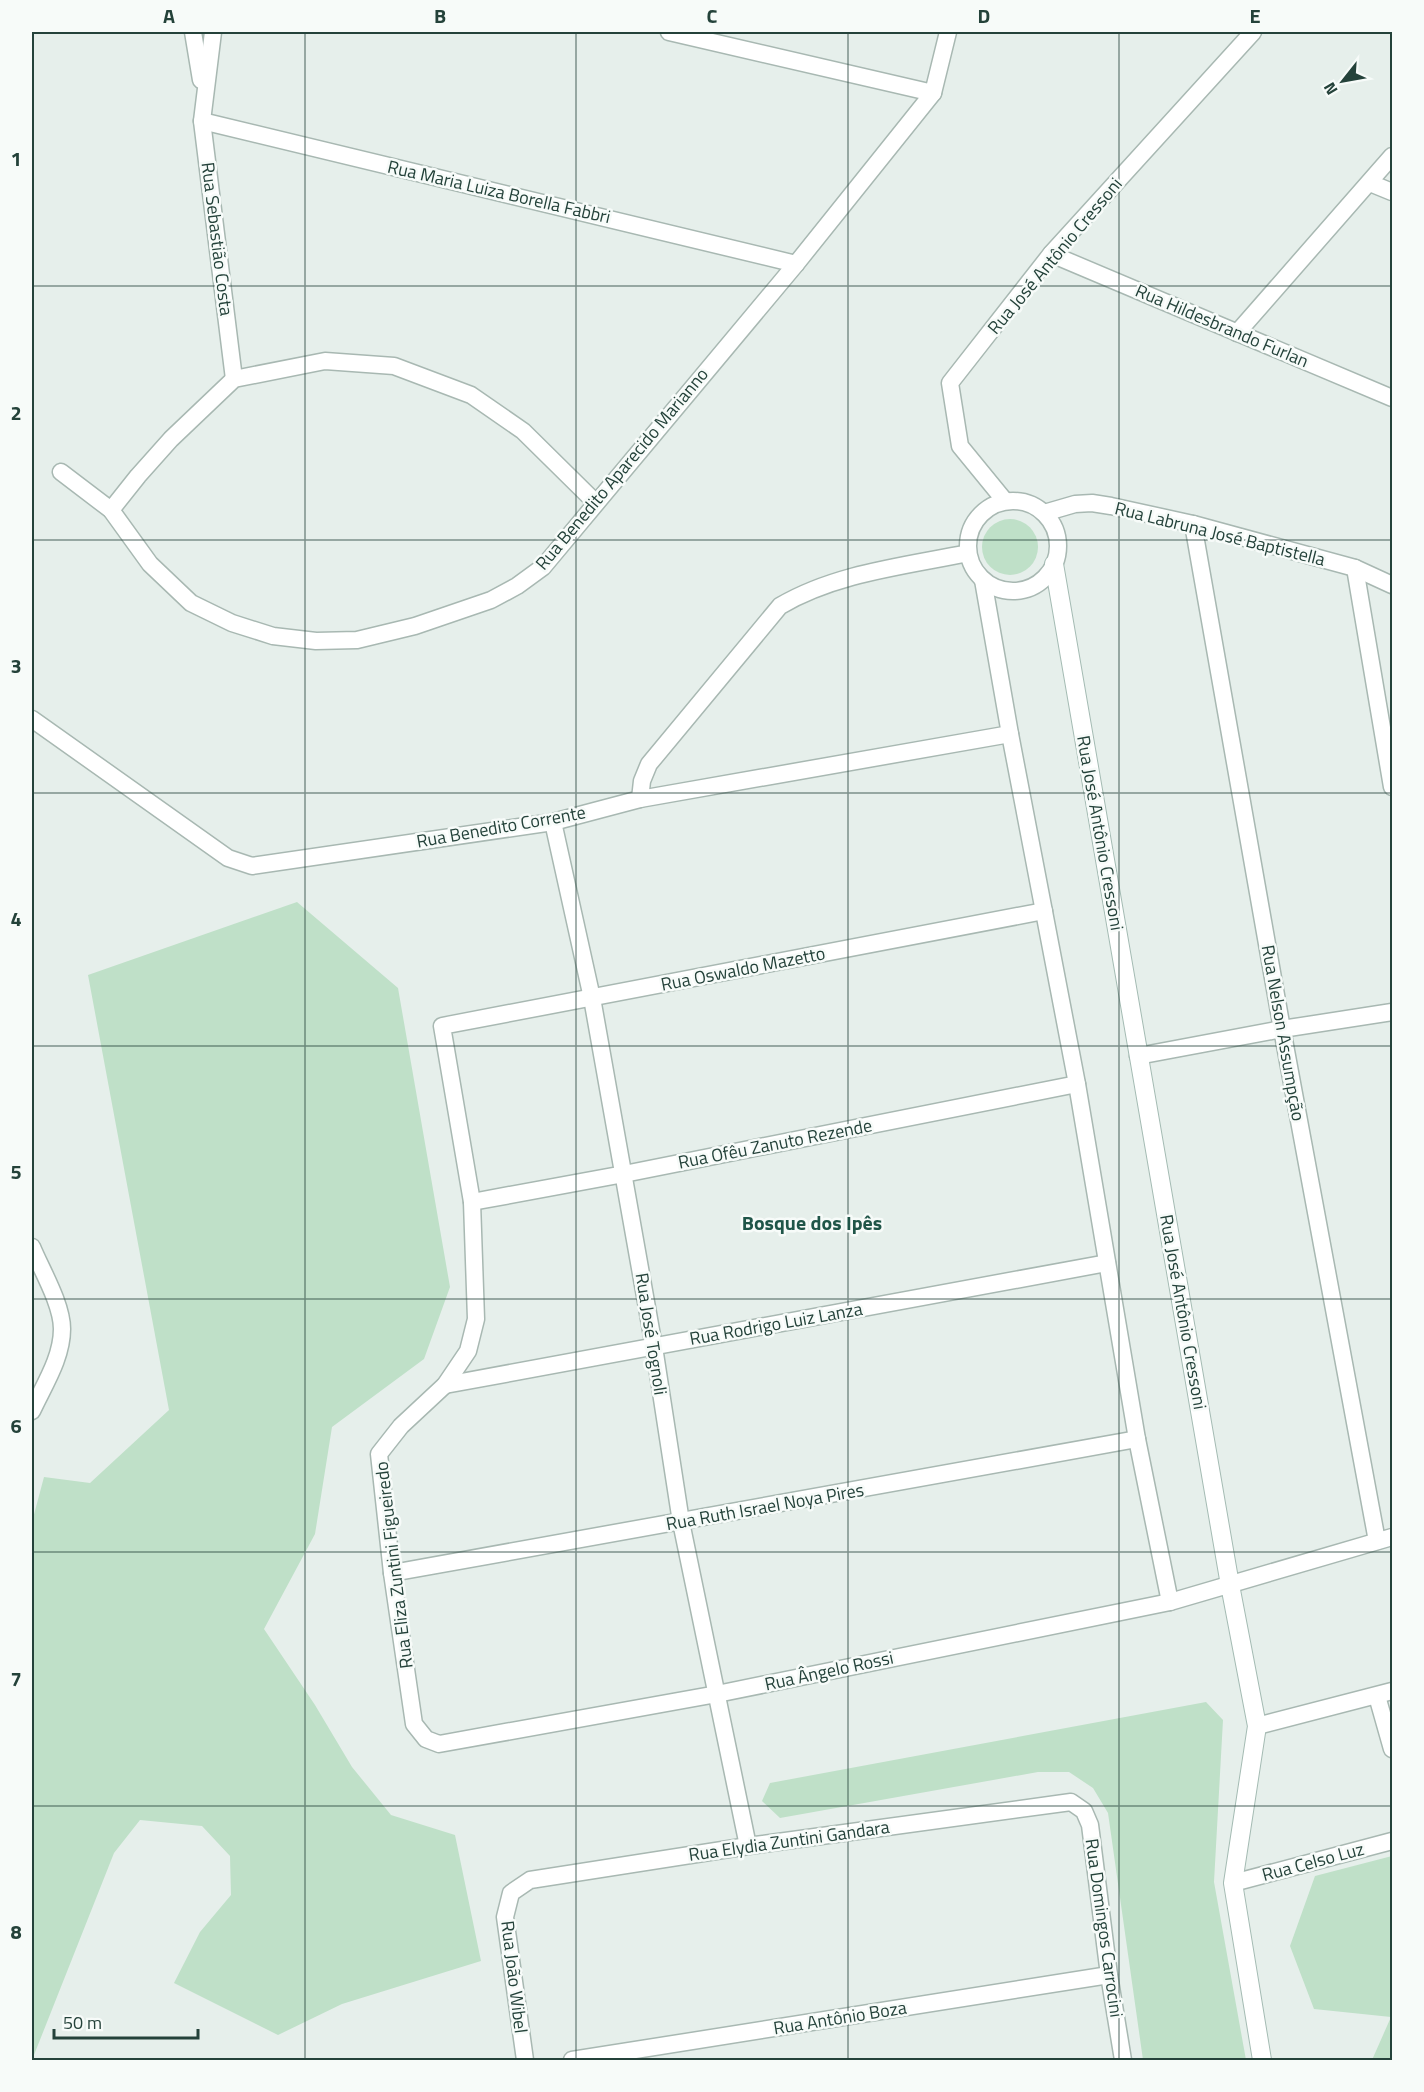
<svg xmlns="http://www.w3.org/2000/svg" width="1424" height="2092" viewBox="0 0 1424 2092" font-family="'Titillium Web',sans-serif">
<style>
.green{fill:#bfe0c8}
.lines{fill:none;stroke-linecap:round;stroke-linejoin:round}
.street-casing{stroke:#a8b8b2;stroke-width:19}
.secondary-casing{stroke:#a4bbb3;stroke-width:20}
.street{stroke:#fff;stroke-width:16}
.secondary{stroke:#fff;stroke-width:18}
.grid{fill:none;stroke:#24423a;stroke-width:1.5;stroke-opacity:0.55}
.labels{text-anchor:middle;stroke-width:5;stroke-linejoin:round;paint-order:stroke}
.street-label{font-size:18px;fill:#24423a;stroke:#f7fbf9}
.neighbourhood-label{font-size:20px;font-weight:bold;fill:#1f5548;stroke:#f7fbf9}
.neatline{fill:none;stroke:#24423a;stroke-width:2}
.grid-label{font-size:20px;text-anchor:middle;font-weight:bold;fill:#24423a}
</style>
<rect width="100%" height="100%" fill="#e6efeb"/>
<!-- green -->
<g class="green">
<circle cx="1010" cy="547" r="28"/>
<path d="M297,902L398,988L450,1287L424,1359L332,1427L315,1534L264,1629L315,1705L352,1767L391,1815L455,1835L481,1961L342,2004L278,2035L174,1983L200,1932L231,1895L230,1856L202,1826L140,1820L114,1853L32,2060V1522L44,1477L90,1483L169,1410L88,975Z"/>
<path d="M1206,1702L1223,1720L1214,1882L1246,2060H1143L1108,1813L1093,1788L1069,1772H1038L780,1818L762,1801L770,1783Z"/>
<path d="M1392,1856V2060H1372L1391,2017L1314,2009L1290,1946L1315,1876Z"/>
</g>
<g class="lines">
<defs>
<g id="street">
<path d="M193,32L201,80"/>
<path d="M213,32L202,121L234,379"/>
<path d="M669,32L933,93"/>
<path d="M202,121L796,264"/>
<path d="M1370,183L1392,192"/>
<path d="M1051,254L1392,398"/>
<path d="M1237,333L1392,156"/>
<path d="M61,472L111,510L150,564L191,603L232,623L273,636L316,641L357,640L415,626L491,600L517,586L543,567L796,264L933,93L948,32"/>
<path d="M1005,501L960,446L950,383L1051,254L1253,32"/>
<circle cx="1013" cy="546" r="45"/>
<path d="M111,510L138,476L171,439L234,379L325,361L394,366L471,395L523,431L596,503"/>
<path d="M1044,513L1075,504L1092,503L1111,506L1193,524L1355,568L1392,585"/>
<path d="M1193,524L1282,1029L1377,1541"/>
<path d="M1355,568L1392,787"/>
<path d="M983,580L1010,734L1077,1084L1137,1439L1170,1602"/>
<path d="M32,719L228,858L252,866L553,822L640,799L1010,734"/>
<path d="M640,799L642,781L649,764L780,606C836,573 905,566 968,553"/>
<path d="M553,822L592,998L654,1347L681,1522L748,1846"/>
<path d="M1044,911L442,1026L472,1202L476,1319L468,1351L445,1385L401,1426L379,1454L392,1573L414,1724L426,1739L439,1744L717,1694L1170,1602L1392,1537"/>
<path d="M1138,1056L1282,1029L1392,1012"/>
<path d="M472,1202L624,1174L1077,1084"/>
<path d="M32,1247C41,1269 62,1304 62,1329C62,1358 44,1385 32,1411"/>
<path d="M445,1385L1107,1263"/>
<path d="M392,1573L1137,1439"/>
<path d="M1377,1696L1392,1749"/>
<path d="M1257,1726L1392,1691"/>
<path d="M1233,1883L1392,1841"/>
<path d="M525,2060L505,1917L511,1893L530,1880L748,1846L1071,1802L1084,1811L1090,1825L1109,1975L1123,2060"/>
<path d="M572,2060L1109,1975"/>
</g>
<path id="secondary" d="M1054,564L1230,1585L1257,1726L1233,1883L1262,2060"/>
</defs>
<!-- street casing -->
<use href="#street" class="street-casing"/>
<!-- secondary casing -->
<use href="#secondary" class="secondary-casing"/>
<!-- street -->
<use href="#street" class="street"/>
<!-- secondary -->
<use href="#secondary" class="secondary"/>
</g>
<!-- grid -->
<path class="grid" d="M305,32V2060M576,32V2060M848,32V2060M1119,32V2060M32,286H1392M32,540H1392M32,793H1392M32,1046H1392M32,1299H1392M32,1552H1392M32,1806H1392"/>
<g class="labels">
<!-- street labels -->
<g class="street-label">
<text transform="translate(499 192) rotate(13)" y="6">Rua Maria Luiza Borella Fabbri</text>
<text transform="translate(217 239) rotate(83)" y="6">Rua Sebastião Costa</text>
<text transform="translate(1055 256) rotate(-50)" y="6">Rua José Antônio Cressoni</text>
<text transform="translate(1222 326) rotate(23)" y="6">Rua Hildesbrando Furlan</text>
<text transform="translate(622 469) rotate(-50)" y="6">Rua Benedito Aparecido Marianno</text>
<text transform="translate(1220 534) rotate(14)" y="6">Rua Labruna José Baptistella</text>
<text transform="translate(501 827) rotate(-10)" y="6">Rua Benedito Corrente</text>
<text transform="translate(1100 833) rotate(80)" y="6">Rua José Antônio Cressoni</text>
<text transform="translate(743 969) rotate(-11)" y="6">Rua Oswaldo Mazetto</text>
<text transform="translate(1283 1033) rotate(80)" y="6">Rua Nelson Assumpção</text>
<text transform="translate(775 1144) rotate(-11)" y="6">Rua Ofêu Zanuto Rezende</text>
<text transform="translate(1183 1312) rotate(80)" y="6">Rua José Antônio Cressoni</text>
<text transform="translate(776 1324) rotate(-10)" y="6">Rua Rodrigo Luiz Lanza</text>
<text transform="translate(651 1334) rotate(81)" y="6">Rua José Tognoli</text>
<text transform="translate(765 1507) rotate(-10)" y="6">Rua Ruth Israel Noya Pires</text>
<text transform="translate(394 1565) rotate(-97)" y="6">Rua Eliza Zuntini Figueiredo</text>
<text transform="translate(829 1671) rotate(-12)" y="6">Rua Ângelo Rossi</text>
<text transform="translate(789 1841) rotate(-8)" y="6">Rua Elydia Zuntini Gandara</text>
<text transform="translate(1313 1862) rotate(-15)" y="6">Rua Celso Luz</text>
<text transform="translate(1104 1928) rotate(82)" y="6">Rua Domingos Carrocini</text>
<text transform="translate(514 1977) rotate(83)" y="6">Rua João Wibel</text>
<text transform="translate(840 2018) rotate(-9)" y="6">Rua Antônio Boza</text>
</g>
<!-- neighbourhood labels -->
<g class="neighbourhood-label">
<text x="812" y="1230">Bosque dos Ipês</text>
</g>
</g>
<!-- border -->
<rect width="1424" height="2092" fill="none" stroke="#f7fbf9" stroke-width="66"/>
<!-- north arrow -->
<g transform="translate(1343 81) rotate(239)" stroke="#f7fbf9" stroke-width="4.5" paint-order="stroke">
<path d="M0-4.5L10 22L0 15L-10 22Z" fill="#24423a"/>
<text y="-9" font-size="16" font-weight="bold" text-anchor="middle" fill="#24423a">N</text>
</g>
<!-- scale -->
<path d="M54 2029v9h144v-9" fill="none" stroke="#24423a" stroke-width="3"/>
<text x="63" y="2029" font-size="18" fill="#24423a" stroke="#f7fbf9" stroke-width="4.5" paint-order="stroke">50 m</text>
<rect x="33" y="33" width="1358" height="2026" class="neatline"/>
<g class="grid-label">
<text x="169" y="23">A</text>
<text x="440" y="23">B</text>
<text x="712" y="23">C</text>
<text x="984" y="23">D</text>
<text x="1255" y="23">E</text>
<text x="16" y="166">1</text>
<text x="16" y="420">2</text>
<text x="16" y="673">3</text>
<text x="16" y="926">4</text>
<text x="16" y="1179">5</text>
<text x="16" y="1433">6</text>
<text x="16" y="1686">7</text>
<text x="16" y="1939">8</text>
</g>
</svg>
